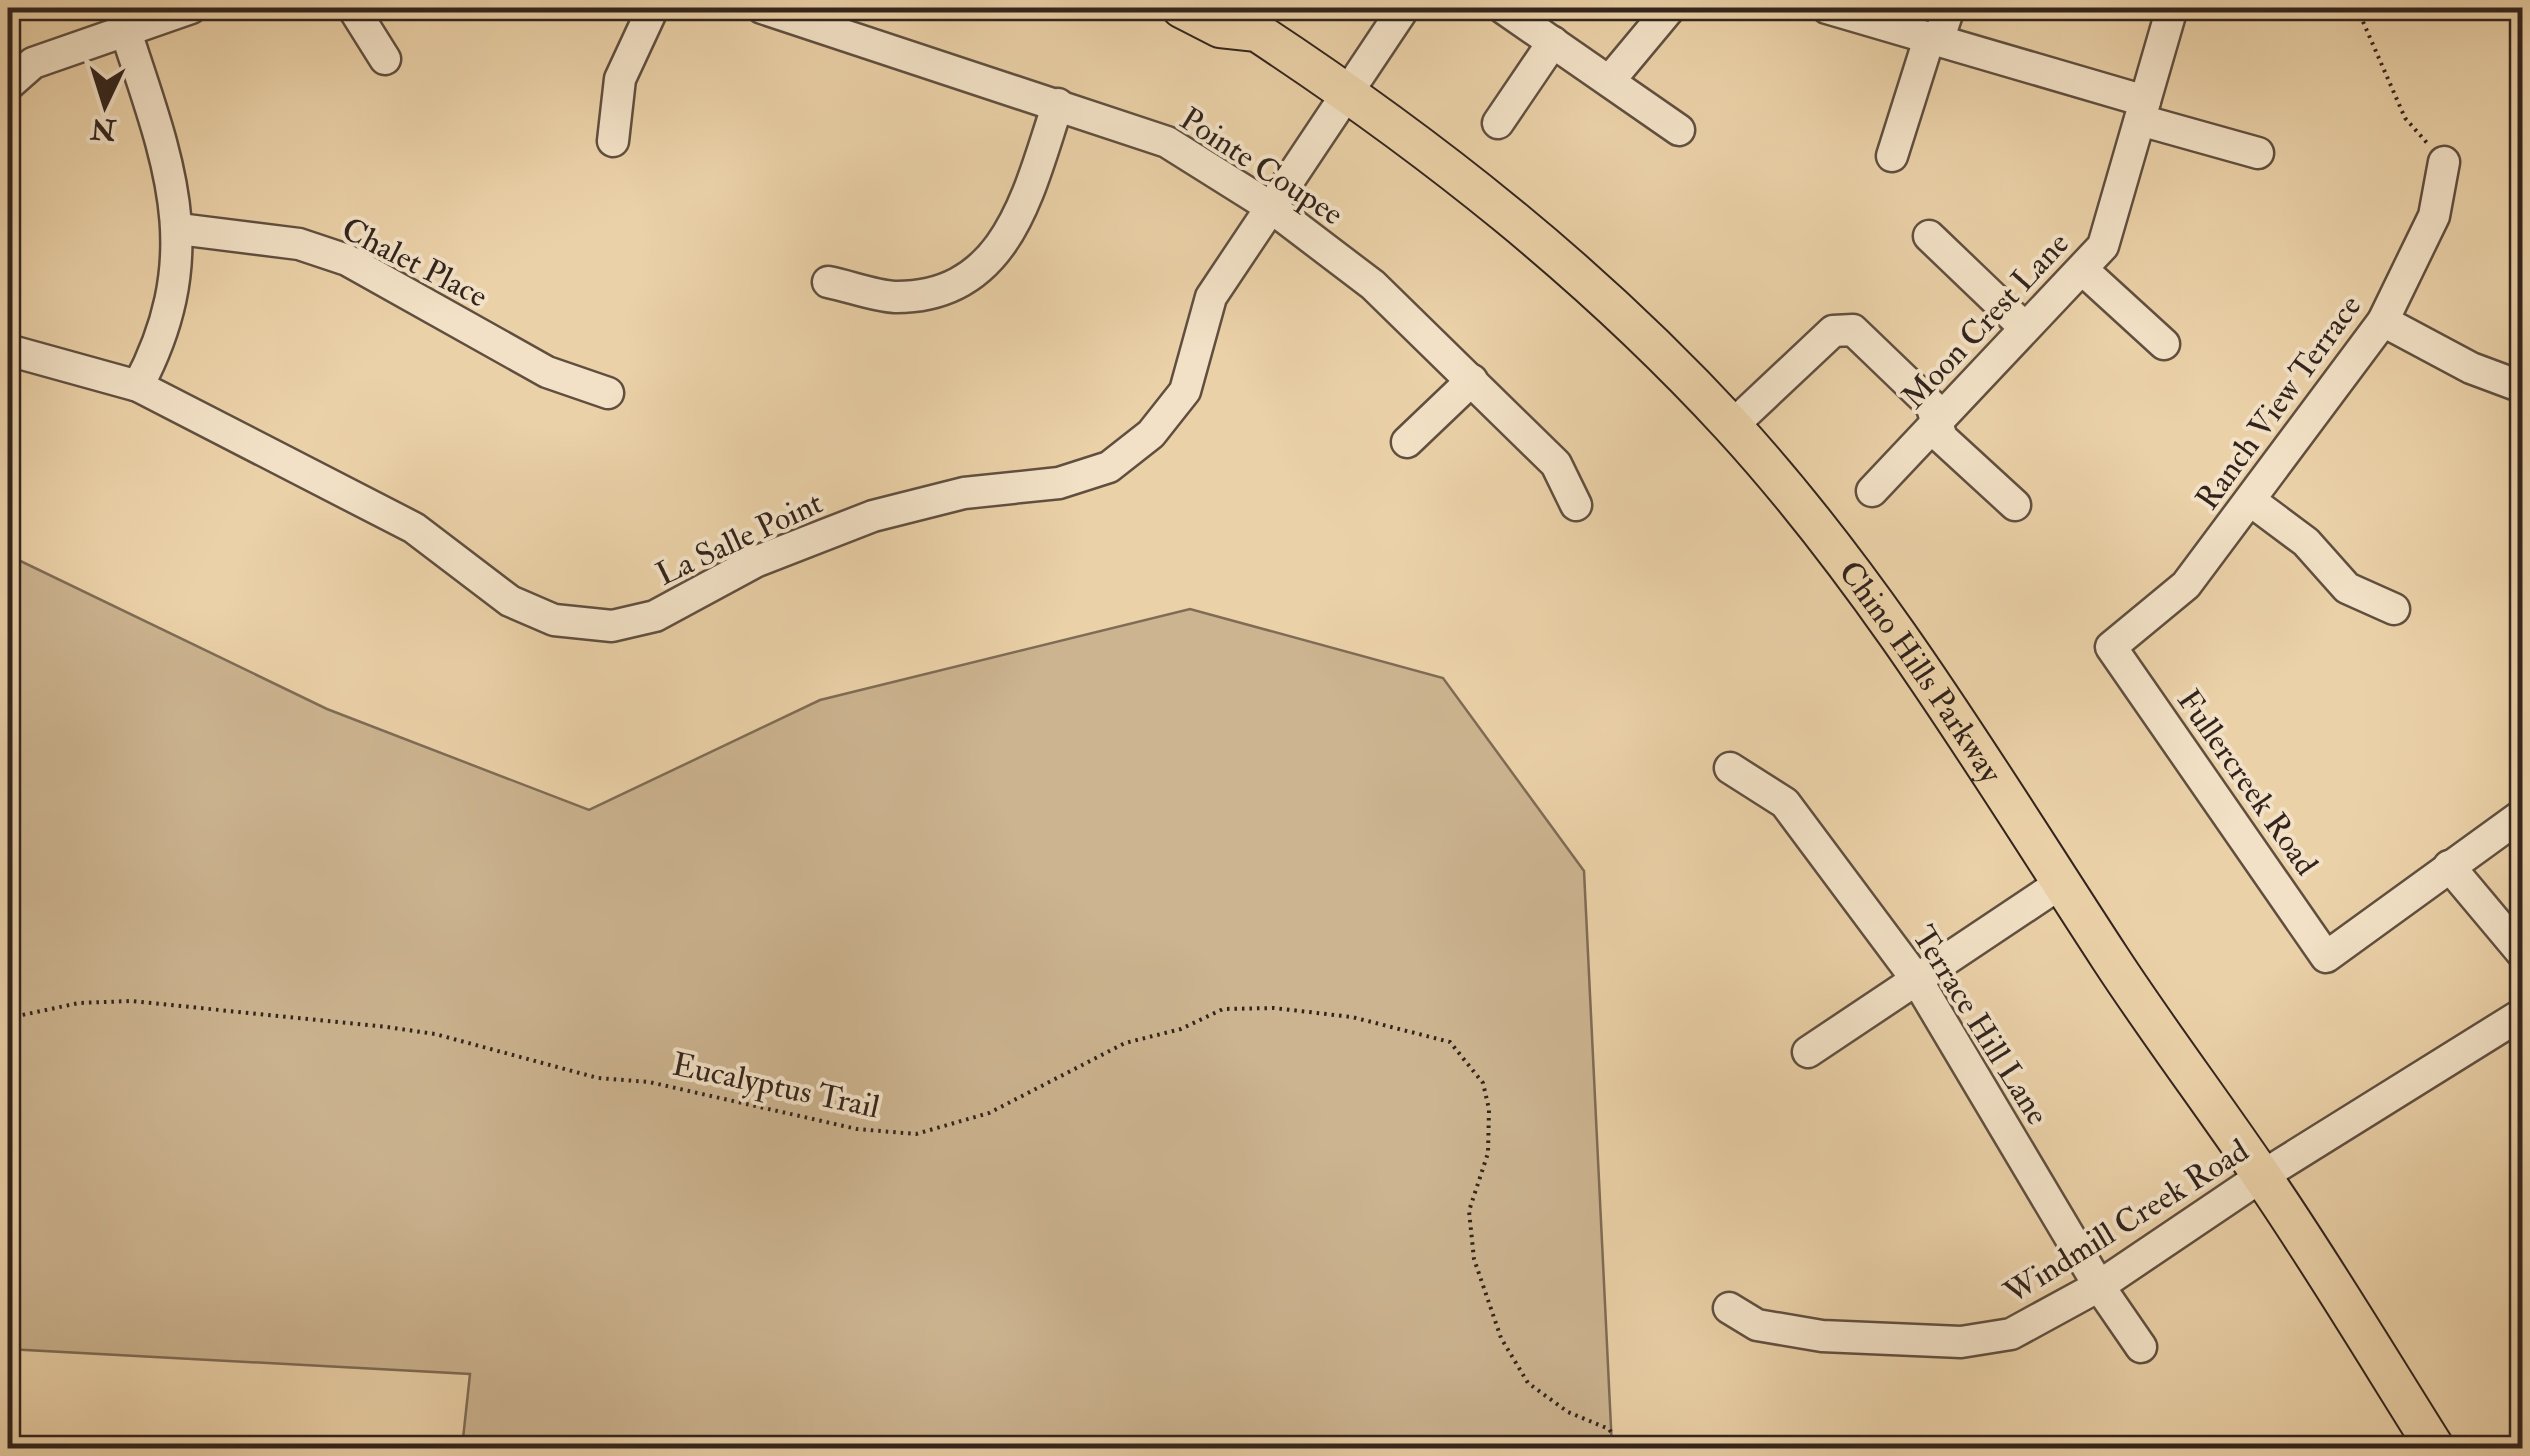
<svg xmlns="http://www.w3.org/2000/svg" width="2530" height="1456" viewBox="0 0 2530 1456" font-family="'IM FELL Double Pica',serif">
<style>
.green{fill:#ccb490;stroke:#7f6c56;stroke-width:2.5}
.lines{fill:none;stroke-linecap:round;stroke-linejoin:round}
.minor-casing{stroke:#604f40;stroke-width:35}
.major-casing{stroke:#32241d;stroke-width:42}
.path{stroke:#32241d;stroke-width:4;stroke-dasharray:2.5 5;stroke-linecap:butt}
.minor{stroke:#f2e1c6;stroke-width:30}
.major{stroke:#ebd1a8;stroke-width:38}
.labels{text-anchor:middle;stroke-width:8;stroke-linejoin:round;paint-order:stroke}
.street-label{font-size:32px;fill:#32241d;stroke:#f2e1c6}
</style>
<rect width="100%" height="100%" fill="#ebd1a8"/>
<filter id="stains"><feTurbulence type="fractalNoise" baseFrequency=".002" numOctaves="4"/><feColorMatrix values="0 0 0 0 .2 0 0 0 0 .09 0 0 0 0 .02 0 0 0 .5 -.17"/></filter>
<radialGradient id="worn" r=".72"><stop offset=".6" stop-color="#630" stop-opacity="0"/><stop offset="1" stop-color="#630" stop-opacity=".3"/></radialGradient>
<!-- green -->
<path class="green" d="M8,555L327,709L589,810L820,700L1190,609L1443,678L1584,871L1612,1448H462L470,1374L8,1349Z"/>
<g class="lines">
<defs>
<g id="minor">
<path d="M353,8L385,59"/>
<path d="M762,8L1167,142L1269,206L1373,285L1556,464L1576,505"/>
<path d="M1503,8L1679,130"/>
<path d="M1827,8L2145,101"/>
<path d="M126,32C169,163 208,254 138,386"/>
<path d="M1938,41L1949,8"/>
<path d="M1610,80L1670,8"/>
<path d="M8,85L33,63L191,8"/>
<path d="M2140,120L2258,153"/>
<path d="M1498,123L1553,42"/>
<path d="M613,141L620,79L653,8"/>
<path d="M1892,156L1929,39"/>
<path d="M2444,162L2434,216L2383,321L2186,585L2111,647L2326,957L2522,815"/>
<path d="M179,229L299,244L347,260L547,372L608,393"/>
<path d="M1929,236L2025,328"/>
<path d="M2083,270L2164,344"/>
<path d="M828,282C849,286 874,296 895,297C1009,298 1029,189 1058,104"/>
<path d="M2383,321L2471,368L2522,387"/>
<path d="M8,350L138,386L414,528L510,601L554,620L612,626L655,616L755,562L873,516L964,493L1059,483L1109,467L1151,434L1185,391L1211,297L1404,8"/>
<path d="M1732,426L1833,331L1853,330L1931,405L1942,438L2015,505"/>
<path d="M1407,442L1472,380"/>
<path d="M1872,491L2103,246L2172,8"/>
<path d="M2251,501L2306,542L2347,588L2394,609"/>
<path d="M1730,768L1785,803L1917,980L2099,1286L2141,1347"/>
<path d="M2449,866L2522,953"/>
<path d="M1808,1052L2061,883"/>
<path d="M1729,1308L1757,1325L1822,1336L1961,1342L2011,1334L2099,1286L2262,1176L2522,1014"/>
</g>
<g id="major">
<path id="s1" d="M1181,8L1220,28L1257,32C1430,146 1590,272 1731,425C1878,585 1991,776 2110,958C2157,1030 2210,1100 2259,1172C2321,1262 2377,1356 2435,1448"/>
</g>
</defs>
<!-- minor casing -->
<use href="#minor" class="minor-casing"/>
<!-- major casing -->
<use href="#major" class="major-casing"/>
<!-- path -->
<g class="path">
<path d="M2357,8L2405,118L2428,144"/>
<path d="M8,1018L79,1003L131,1001L387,1027L435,1034L598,1078L649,1082L857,1129L916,1134L989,1113L1125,1043L1181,1029L1223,1009L1274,1008L1352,1017L1450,1042L1483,1083L1489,1109L1488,1153L1469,1211L1474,1259L1501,1338L1528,1383L1568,1412L1609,1429L1621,1448"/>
</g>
<!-- minor -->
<use href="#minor" class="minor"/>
<!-- major -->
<use href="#major" class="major"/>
</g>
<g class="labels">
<!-- street labels -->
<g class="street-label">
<text transform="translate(1262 166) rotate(33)" y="11">Pointe Coupee</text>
<text transform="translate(415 262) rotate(27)" y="11">Chalet Place</text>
<text transform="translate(1985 320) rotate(-47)" y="11">Moon Crest Lane</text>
<text transform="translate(2278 402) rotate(-54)" y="11">Ranch View Terrace</text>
<text transform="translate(739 538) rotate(-25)" y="11">La Salle Point</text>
<text dy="11" stroke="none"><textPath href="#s1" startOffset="1010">Chino Hills Parkway</textPath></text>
<text transform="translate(2248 782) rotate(55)" y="11">Fullercreek Road</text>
<text transform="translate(1981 1025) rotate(58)" y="11">Terrace Hill Lane</text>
<text transform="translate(776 1085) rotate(12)" y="11">Eucalyptus Trail</text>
<text transform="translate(2126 1221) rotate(-32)" y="11">Windmill Creek Road</text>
</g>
</g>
<!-- margin -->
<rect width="2530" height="1456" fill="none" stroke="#ebd1a8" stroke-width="40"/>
<rect x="10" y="10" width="2510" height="1436" fill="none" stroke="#32241d" stroke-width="5"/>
<rect x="20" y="20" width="2490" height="1416" fill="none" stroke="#32241d" stroke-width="2.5"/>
<!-- north arrow -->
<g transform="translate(105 105) rotate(184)" stroke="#f2e1c6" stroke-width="8" paint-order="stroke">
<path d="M0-8L18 38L0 25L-18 38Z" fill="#32241d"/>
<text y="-15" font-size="28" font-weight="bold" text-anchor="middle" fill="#32241d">N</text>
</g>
<rect width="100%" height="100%" filter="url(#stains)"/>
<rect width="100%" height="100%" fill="url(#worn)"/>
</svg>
